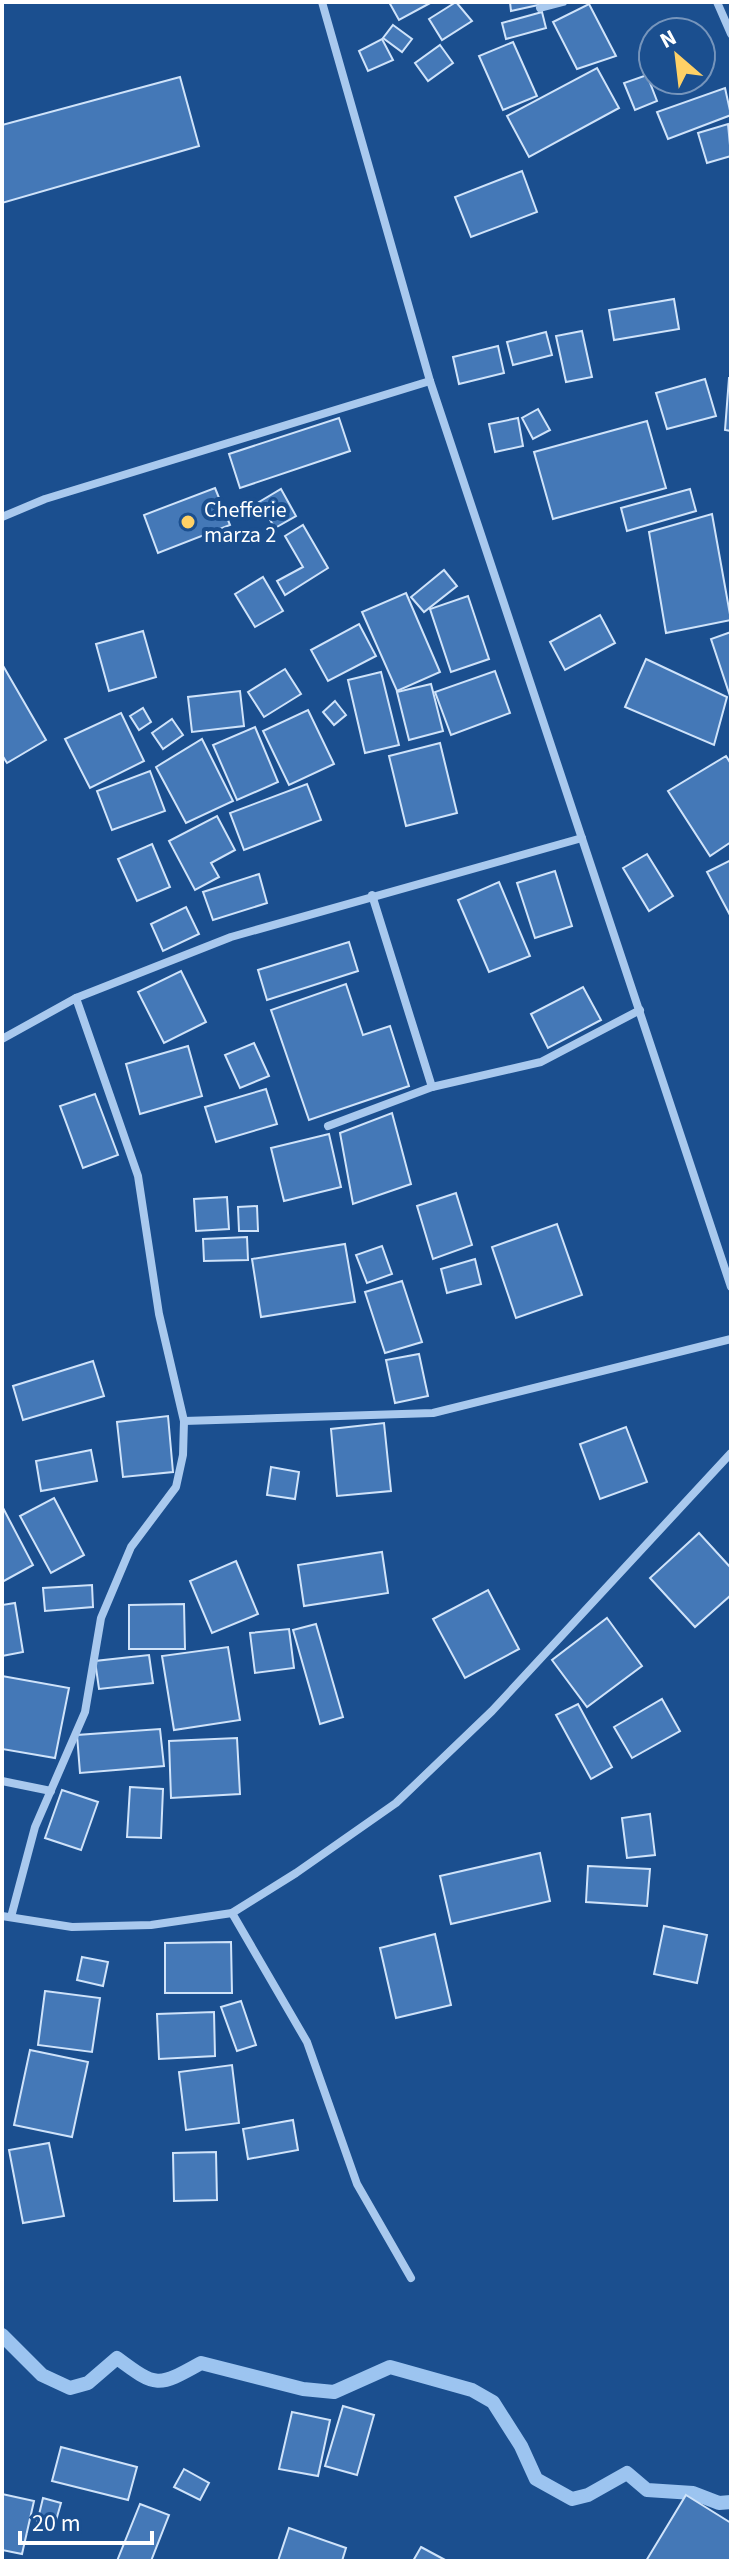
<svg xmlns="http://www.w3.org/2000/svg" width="733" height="2563" viewBox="0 0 733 2563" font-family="'Source Sans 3',sans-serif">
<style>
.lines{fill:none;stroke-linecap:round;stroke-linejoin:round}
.stream{stroke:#9cc4f0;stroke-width:14}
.building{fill:#4478b7;stroke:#cfe3fa;stroke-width:2}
.street{stroke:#a9c9ee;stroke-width:8}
.poi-dot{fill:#ffd166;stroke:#1b4f8f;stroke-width:3}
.labels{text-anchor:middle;stroke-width:8;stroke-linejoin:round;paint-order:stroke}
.poi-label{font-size:22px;fill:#fff;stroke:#1b4f8f;text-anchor:start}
</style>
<rect width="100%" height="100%" fill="#1b4f8f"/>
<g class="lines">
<!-- stream -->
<path class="stream" d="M2,2335L42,2375L70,2388L88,2383L117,2358C157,2388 158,2387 201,2363L303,2389L334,2392L390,2367L472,2390L493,2402L521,2446L536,2479L572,2499L588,2495L627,2473L647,2490L693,2493L719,2503L731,2502"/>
</g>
<!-- building -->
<g class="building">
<path d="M389,2H432L399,20Z"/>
<path d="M456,2L472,21L442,40L429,19Z"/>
<path d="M510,2H552L511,11Z"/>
<path d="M589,4L616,56L577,69L553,22Z"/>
<path d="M542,12L546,28L506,39L502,23Z"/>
<path d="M393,25L412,39L402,52L383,38Z"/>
<path d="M382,39L393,60L368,71L359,51Z"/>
<path d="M513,42L537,96L503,110L479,56Z"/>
<path d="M440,45L453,63L428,81L415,63Z"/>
<path d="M597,68L619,108L529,157L507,116Z"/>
<path d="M647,75L657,101L635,110L624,83Z"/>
<path d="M180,77L199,146L2,203V125Z"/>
<path d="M725,88L731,115L668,139L657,112Z"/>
<path d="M728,124L731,156L707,163L698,133Z"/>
<path d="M522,171L537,212L471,237L455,197Z"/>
<path d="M674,299L679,329L614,340L609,310Z"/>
<path d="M582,331L592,377L566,382L556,336Z"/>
<path d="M546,332L552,355L513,365L507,342Z"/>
<path d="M498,346L504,373L459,384L453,357Z"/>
<path d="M729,378H731V431L725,430Z"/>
<path d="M705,379L716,416L667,429L656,393Z"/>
<path d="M538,409L550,430L533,439L522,418Z"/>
<path d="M339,418L350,451L240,488L229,454Z"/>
<path d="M518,418L523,446L495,452L489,424Z"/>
<path d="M647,421L666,488L553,519L534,452Z"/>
<path d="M215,488L230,525L158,553L144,515Z"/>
<path d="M281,489L296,516L275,528L259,502Z"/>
<path d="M690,489L696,511L627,531L621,508Z"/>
<path d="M712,514L731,620L666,633L649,532Z"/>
<path d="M303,525L328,568L285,595L277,581L303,567L285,536Z"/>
<path d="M444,570L457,586L424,612L411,597Z"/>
<path d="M263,577L283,611L255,627L235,594Z"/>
<path d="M406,593L440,672L397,691L362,612Z"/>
<path d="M468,596L489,659L451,672L430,609Z"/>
<path d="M600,615L615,643L565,670L550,642Z"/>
<path d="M359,624L376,656L328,681L311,650Z"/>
<path d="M143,631L156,677L109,691L96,644Z"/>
<path d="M731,632V696H730L711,639Z"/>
<path d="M646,659L727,697L714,745L625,707Z"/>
<path d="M2,664L46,740L7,763L2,755Z"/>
<path d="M285,669L301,694L264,717L248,692Z"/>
<path d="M495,671L510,713L451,735L435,692Z"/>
<path d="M381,672L399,745L365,753L348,680Z"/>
<path d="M431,684L443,731L409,740L397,692Z"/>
<path d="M240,691L244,726L192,732L188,697Z"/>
<path d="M335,701L346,715L334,725L323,712Z"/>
<path d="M143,708L151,722L139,730L130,716Z"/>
<path d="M308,710L334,764L289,785L263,731Z"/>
<path d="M121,713L144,761L90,788L65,739Z"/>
<path d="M172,719L183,735L163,749L152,733Z"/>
<path d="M255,727L278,782L237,800L213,745Z"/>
<path d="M202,739L233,801L186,823L156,767Z"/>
<path d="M440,743L457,813L406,826L389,756Z"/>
<path d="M726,756L731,764V842L710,856L668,791Z"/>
<path d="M150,771L165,811L112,830L97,791Z"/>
<path d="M307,784L321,820L244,850L230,813Z"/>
<path d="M217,816L235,850L211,863L219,877L195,890L169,841Z"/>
<path d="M152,844L170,887L137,901L118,859Z"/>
<path d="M647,854L673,896L649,911L623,868Z"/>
<path d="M731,860V917L707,872Z"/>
<path d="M555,871L572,926L535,938L517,883Z"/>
<path d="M259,874L267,903L213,920L203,892Z"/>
<path d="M499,882L530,956L489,972L458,900Z"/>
<path d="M186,907L199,934L163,951L151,924Z"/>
<path d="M349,942L358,971L267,1000L258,970Z"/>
<path d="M181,971L206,1022L164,1043L138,992Z"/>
<path d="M346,984L363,1035L390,1026L409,1086L309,1120L271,1010Z"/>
<path d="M583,987L601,1020L548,1048L531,1014Z"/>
<path d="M254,1043L269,1076L240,1088L225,1055Z"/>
<path d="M188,1046L202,1096L140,1114L126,1064Z"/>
<path d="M266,1089L277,1124L216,1142L205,1107Z"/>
<path d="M95,1094L118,1155L83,1168L60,1106Z"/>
<path d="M392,1113L411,1184L353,1204L340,1133Z"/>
<path d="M329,1134L341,1187L284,1201L271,1148Z"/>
<path d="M456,1193L472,1245L433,1259L417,1206Z"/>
<path d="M227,1197L229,1229L196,1231L194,1199Z"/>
<path d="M257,1206L258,1231H239L238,1207Z"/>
<path d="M557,1224L582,1295L516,1318L492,1247Z"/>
<path d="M247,1237L248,1260L204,1261L203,1239Z"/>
<path d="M345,1244L355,1302L261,1317L252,1259Z"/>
<path d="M382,1246L392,1274L367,1283L356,1255Z"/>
<path d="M475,1259L481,1284L447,1293L441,1269Z"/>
<path d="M402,1281L422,1342L385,1353L365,1292Z"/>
<path d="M419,1354L428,1396L395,1403L386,1360Z"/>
<path d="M93,1361L104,1396L23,1420L13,1386Z"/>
<path d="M168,1416L173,1472L123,1477L117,1422Z"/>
<path d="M384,1423L391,1491L337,1496L331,1429Z"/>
<path d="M626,1427L647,1482L600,1499L580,1444Z"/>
<path d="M91,1450L97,1481L41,1491L36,1461Z"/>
<path d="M271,1467L299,1472L295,1499L267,1495Z"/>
<path d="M54,1498L84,1555L51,1573L20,1516Z"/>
<path d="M2,1506L33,1565L2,1582Z"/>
<path d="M699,1533L731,1568V1595L695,1627L650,1578Z"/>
<path d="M382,1552L388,1593L304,1606L298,1565Z"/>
<path d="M236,1561L258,1614L212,1633L190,1581Z"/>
<path d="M92,1585L93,1607L45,1611L43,1588Z"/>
<path d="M488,1590L519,1649L465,1678L433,1619Z"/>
<path d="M15,1603L23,1652L2,1656V1605Z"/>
<path d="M184,1604L185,1649H129V1605Z"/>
<path d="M607,1618L642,1666L587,1707L552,1660Z"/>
<path d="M316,1624L343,1717L320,1724L293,1630Z"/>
<path d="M289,1629L294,1668L255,1673L250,1633Z"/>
<path d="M228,1647L240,1720L174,1730L162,1656Z"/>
<path d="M149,1655L153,1683L99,1689L95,1661Z"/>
<path d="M2,1676L69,1688L55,1758L2,1749Z"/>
<path d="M662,1699L680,1731L632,1758L614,1727Z"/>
<path d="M578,1704L612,1767L591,1779L556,1715Z"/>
<path d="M160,1729L164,1766L80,1773L77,1735Z"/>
<path d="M237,1738L240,1794L171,1798L169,1741Z"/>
<path d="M130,1787L163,1789L161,1838L127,1837Z"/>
<path d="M62,1790L98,1802L81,1850L45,1838Z"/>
<path d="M650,1814L655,1855L627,1858L622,1818Z"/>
<path d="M540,1853L550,1901L451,1924L440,1876Z"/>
<path d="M588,1866L650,1869L647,1906L586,1902Z"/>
<path d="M664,1926L707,1935L697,1983L654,1974Z"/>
<path d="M435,1934L451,2005L396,2018L380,1948Z"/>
<path d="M231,1942L232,1993H165V1943Z"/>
<path d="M82,1957L108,1962L103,1986L77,1980Z"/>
<path d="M45,1991L100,1998L92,2052L38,2045Z"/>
<path d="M241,2001L256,2045L237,2051L221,2007Z"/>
<path d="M214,2012L215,2056L159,2059L157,2014Z"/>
<path d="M30,2050L88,2062L72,2137L14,2125Z"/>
<path d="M232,2065L239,2123L186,2130L179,2072Z"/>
<path d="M293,2120L298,2150L248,2159L243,2129Z"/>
<path d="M49,2143L64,2216L23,2223L9,2150Z"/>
<path d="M216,2152L217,2200L174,2201L173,2153Z"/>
<path d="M343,2406L374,2415L357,2475L325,2466Z"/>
<path d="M292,2412L330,2420L318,2476L279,2469Z"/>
<path d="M61,2447L137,2467L128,2500L52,2481Z"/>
<path d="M184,2469L209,2483L200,2500L174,2487Z"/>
<path d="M2,2494L34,2501L22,2554L2,2550Z"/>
<path d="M686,2495L731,2523V2561H646Z"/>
<path d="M43,2498L61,2503L53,2531L36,2527Z"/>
<path d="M140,2504L169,2515L151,2561H117Z"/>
<path d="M289,2528L346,2548L342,2561H278Z"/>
<path d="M421,2547L447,2561H413Z"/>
</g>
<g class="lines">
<!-- street -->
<g class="street">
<path d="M322,2L430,381L731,1287"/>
<path d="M717,2L731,34"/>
<path d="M540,8L563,2"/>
<path d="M2,517L45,499L430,381"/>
<path d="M372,895L432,1087"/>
<path d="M76,998L231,937L582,838"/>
<path d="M2,1039L76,998L138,1176L159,1314L184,1421L183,1455L176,1487L131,1547L101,1618L85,1712L35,1827L11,1917"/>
<path d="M328,1126L432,1087L541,1062L640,1010"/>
<path d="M184,1421L433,1413L731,1339"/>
<path d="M2,1781L51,1791"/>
<path d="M232,1913L307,2042L357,2184L411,2278"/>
<path d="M2,1916L72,1927L151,1925L232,1913L296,1873L396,1803L492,1711L731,1453"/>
</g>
</g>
<!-- markers -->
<circle class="poi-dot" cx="188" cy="522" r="8"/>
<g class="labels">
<!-- poi labels -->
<g class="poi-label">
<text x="204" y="517">Chefferie<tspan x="204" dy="25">marza 2</tspan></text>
</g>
</g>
<!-- border -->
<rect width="733" height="2563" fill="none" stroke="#ffffff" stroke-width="8"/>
<!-- north arrow -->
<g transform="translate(677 56) rotate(332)"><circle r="38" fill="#1b4f8f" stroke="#7695bc" stroke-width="2"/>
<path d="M0-6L14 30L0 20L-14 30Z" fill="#ffd166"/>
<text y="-12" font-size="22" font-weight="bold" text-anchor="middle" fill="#ffffff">N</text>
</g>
<!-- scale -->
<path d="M20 2531v12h132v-12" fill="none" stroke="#ffffff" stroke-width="4"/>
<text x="32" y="2531" font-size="24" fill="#ffffff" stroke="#1b4f8f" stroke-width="6" paint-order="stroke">20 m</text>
</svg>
